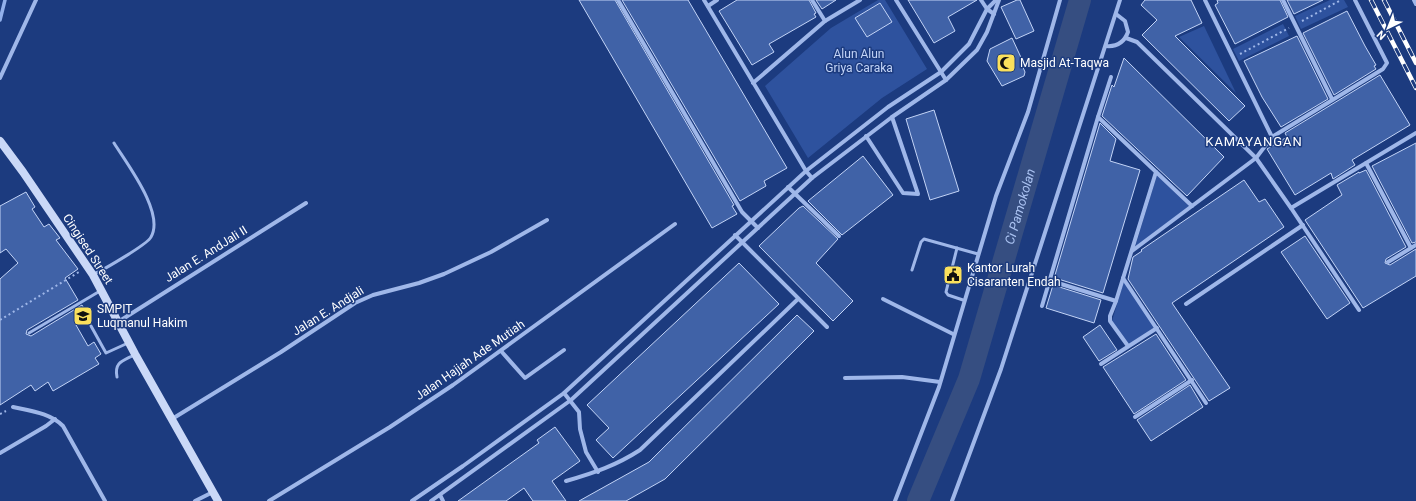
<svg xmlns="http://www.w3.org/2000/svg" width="1416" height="501" viewBox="0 0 1416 501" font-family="Roboto,sans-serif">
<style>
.green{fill:#2e529e}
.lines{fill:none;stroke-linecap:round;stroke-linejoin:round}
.stream{stroke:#92b0eb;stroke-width:3.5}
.river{stroke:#364e81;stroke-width:22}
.building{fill:#4062a7;stroke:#c3d4f7}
.path{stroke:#9fb7e9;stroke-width:2;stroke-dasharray:2 3;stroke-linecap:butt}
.lane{stroke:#9fb7e9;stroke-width:3}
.street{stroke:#9fb7e9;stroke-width:4}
.secondary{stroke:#cad8f7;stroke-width:8}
.rail-casing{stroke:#fff;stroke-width:4.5}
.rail{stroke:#1c3b7f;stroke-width:3;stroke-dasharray:9;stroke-linecap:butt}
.labels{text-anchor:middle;stroke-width:3;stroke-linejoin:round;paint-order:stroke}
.park-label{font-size:12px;fill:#c3d4f7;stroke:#1c3b7f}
.poi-label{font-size:12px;fill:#fff;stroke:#1c3b7f;text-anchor:start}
.street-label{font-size:12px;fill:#fff;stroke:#1c3b7f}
.neighbourhood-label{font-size:13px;letter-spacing:1px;fill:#fff;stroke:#1c3b7f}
.water-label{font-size:13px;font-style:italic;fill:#aac2f1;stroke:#1c3b7f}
</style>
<rect width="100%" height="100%" fill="#1c3b7f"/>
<!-- green -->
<g class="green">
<path d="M878,0H885L927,69L882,98L808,158L765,86L831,28Z"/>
<path d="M1330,0H1344L1348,7L1301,29L1295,16Z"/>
<path d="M1283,24L1289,36L1239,61L1233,49Z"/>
<path d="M1204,26L1236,93L1179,37Z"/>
<path d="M1157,175L1189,206L1135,247Z"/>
<path d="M1124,281L1155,327L1129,344L1112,321Z"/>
</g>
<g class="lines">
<!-- stream -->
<path class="stream" d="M0,20L5,0"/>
<!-- river -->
<path class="river" id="s1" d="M918,501L969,379L1080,0"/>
</g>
<!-- building -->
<g class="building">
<path d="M579,0H615L734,205L732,206L737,214L712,228Z"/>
<path d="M622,0H688L787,168L764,181L766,186L740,201Z"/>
<path d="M737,0H809L816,13L814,14L816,17L769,44L774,52L752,65L719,11Z"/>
<path d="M816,0H836L822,9Z"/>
<path d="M908,0H977L948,17L955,31L934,43Z"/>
<path d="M1017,0H1020L1034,31L1016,39L1001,7Z"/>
<path d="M1145,0H1191L1202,23L1175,36L1245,106L1229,121L1142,35L1157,20L1141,5Z"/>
<path d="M1217,0H1280L1288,17L1235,44L1215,5L1218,3Z"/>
<path d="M1287,0H1323L1294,14Z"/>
<path d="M880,3L892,22L867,37L855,18Z"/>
<path d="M1347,11L1365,46L1376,65L1374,66L1376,69L1334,95L1303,33Z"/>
<path d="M1297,36L1328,99L1281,127L1262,97L1244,61Z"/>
<path d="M1012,38L1024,64L1022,65L1025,72L1024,76L1002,86L987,61L990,49Z"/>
<path d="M1124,58L1224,157L1187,196L1102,116L1112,85L1114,87Z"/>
<path d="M1380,75L1410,125L1352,160L1355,165L1333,179L1331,173L1295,195L1267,149L1281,141L1285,145L1282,140L1287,137L1285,133Z"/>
<path d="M934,110L959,191L930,200L906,119Z"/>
<path d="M1100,123L1116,139L1110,161L1140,170L1103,293L1055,278V275Z"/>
<path d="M1416,143V242L1412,243L1372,166Z"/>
<path d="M863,156L893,195L842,235L808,201Z"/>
<path d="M1366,170L1406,247L1386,259L1385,263L1390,265L1416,249V276L1363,308L1305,220L1342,195L1337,185L1359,172V173Z"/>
<path d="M1244,180L1259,202L1265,199L1284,227L1172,303L1230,388L1209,401L1128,279L1133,257L1142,251L1141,250Z"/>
<path d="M26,192L35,207L32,209L44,227L49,224L60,238L56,240L78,269L65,278L78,300L27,330L26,334L31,336L82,305L89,317L76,325L88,346L94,342L101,354L95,358L99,364L53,391L48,382L35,391L31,385L0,405V279L18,263L6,249L0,253V206Z"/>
<path d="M803,206L838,239L816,263L853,301L833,321L759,246L799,208Z"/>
<path d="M1305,236L1350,303L1327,319L1281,252Z"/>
<path d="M739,263L779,304L613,458L596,440L609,428L587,405Z"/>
<path d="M1053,285L1101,300L1094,323L1046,308Z"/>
<path d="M797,315L814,331L665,479L626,501H579L649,462Z"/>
<path d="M1100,325L1117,350L1099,361L1083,337Z"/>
<path d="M1156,334L1186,380L1134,414L1103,367Z"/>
<path d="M1190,385L1203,407L1151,441L1137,420Z"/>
<path d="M555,427L580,461L552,481L566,501H533L524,488L506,501H458L539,443L537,440Z"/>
</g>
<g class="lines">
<!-- path -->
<g class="path">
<path d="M1302,21L1341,0"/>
<path d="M1240,54L1289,28"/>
<path d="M0,320L79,272"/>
<path d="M0,414L6,411"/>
</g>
<!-- lane -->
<g class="lane">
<path d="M957,248L946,292L948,295L963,300"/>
<path d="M912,270L921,242L924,239L978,254"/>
<path d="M94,274C103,270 148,244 151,237C165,213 127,164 114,143"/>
<path d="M91,326L106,353L128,343"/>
<path d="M29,333L100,291"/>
<path d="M117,377C114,362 123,361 134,355"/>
</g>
<!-- street -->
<g class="street">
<path d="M618,0L742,212L758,228"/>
<path d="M704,0L806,171L812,178"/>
<path d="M812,0L825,21"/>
<path d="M896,0L946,80"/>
<path d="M981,0L987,9L994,14"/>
<path d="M1205,0L1272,137"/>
<path d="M1283,0L1332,99"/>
<path d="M1414,0L1416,4"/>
<path d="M708,6L717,0"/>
<path d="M1126,38L1137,42L1256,158L1291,208L1359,310"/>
<path d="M1106,46C1117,47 1124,43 1128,32L1125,21L1116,14"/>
<path d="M1111,77L1098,117L1192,206"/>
<path d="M0,78L36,0"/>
<path d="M753,83L825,21L860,0"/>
<path d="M866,136L903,193L918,194L892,117"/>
<path d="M1366,163L1411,248"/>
<path d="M788,187L839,236"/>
<path d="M1291,208L1416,133"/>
<path d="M735,235L827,327"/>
<path d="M1132,251L1256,158L1272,137L1383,69L1387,63L1385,59L1355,0"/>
<path d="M1388,262L1416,245"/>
<path d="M1123,278L1206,403"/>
<path d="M1048,280L1116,301L1110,316V321L1128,346"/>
<path d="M883,299L953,334"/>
<path d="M1116,301L1156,172"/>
<path d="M1186,304L1303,225"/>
<path d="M1042,306L1098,117"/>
<path d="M118,322L306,203"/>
<path d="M501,351L525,378L564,350"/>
<path d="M1101,364L1157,328"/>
<path d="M845,378L902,377L940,382"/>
<path d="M564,393L579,412L580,429L586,452L598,472"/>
<path d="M13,407C31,411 50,413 63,426L105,501"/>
<path d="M1135,417L1192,380"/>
<path d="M172,419L281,352L355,303L373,295L419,283L444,274L491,252L547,220"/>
<path d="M0,453L46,426L55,419"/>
<path d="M566,481C594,473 617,465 640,450L798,299"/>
<path d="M440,495L443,501"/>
<path d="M195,501L213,492"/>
<path d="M269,501L390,427L453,385L675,224"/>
<path d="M412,501L463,466L564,393L806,171L888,107L941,72L969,44L987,9L996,0"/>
<path d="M431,501L571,400L812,178L892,117L946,80L977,50L987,32L999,0"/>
<path d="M895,501L939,387L996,196L1028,112L1060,0"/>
<path d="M952,501L1001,369L1120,0"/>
</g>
<!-- secondary -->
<path class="secondary" d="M0,141L23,172L93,275L135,354L218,501"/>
<defs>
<g id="rail">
<path d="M1371,0L1416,88"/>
<path d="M1384,0L1416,63"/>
</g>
</defs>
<!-- rail casing -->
<use href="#rail" class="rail-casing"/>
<!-- rail -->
<use href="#rail" class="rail"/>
</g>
<!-- icons -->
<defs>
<symbol id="mosque-square" viewBox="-11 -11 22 22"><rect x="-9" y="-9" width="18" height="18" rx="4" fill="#fae05c" stroke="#1c3b7f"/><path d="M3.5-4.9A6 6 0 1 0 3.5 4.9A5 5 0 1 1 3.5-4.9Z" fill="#111"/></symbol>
<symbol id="civic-square" viewBox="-11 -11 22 22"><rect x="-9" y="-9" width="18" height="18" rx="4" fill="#fae05c" stroke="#1c3b7f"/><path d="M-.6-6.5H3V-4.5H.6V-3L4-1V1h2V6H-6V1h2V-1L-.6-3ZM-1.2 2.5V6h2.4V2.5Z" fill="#111"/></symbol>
<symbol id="school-square" viewBox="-11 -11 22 22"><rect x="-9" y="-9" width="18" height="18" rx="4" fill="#fae05c" stroke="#1c3b7f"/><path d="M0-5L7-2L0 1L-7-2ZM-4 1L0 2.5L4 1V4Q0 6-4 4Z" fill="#111"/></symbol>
</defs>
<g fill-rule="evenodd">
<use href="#mosque-square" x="995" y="52" width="22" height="22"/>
<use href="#civic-square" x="942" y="264" width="22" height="22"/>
<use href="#school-square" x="72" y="305" width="22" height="22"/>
</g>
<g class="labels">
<!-- park labels -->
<g class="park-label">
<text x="859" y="58">Alun Alun<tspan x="859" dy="14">Griya Caraka</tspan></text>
</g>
<!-- poi labels -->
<g class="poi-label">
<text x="1020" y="67">Masjid At-Taqwa</text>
<text x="967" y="272">Kantor Lurah<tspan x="967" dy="14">Cisaranten Endah</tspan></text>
<text x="97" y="313">SMPIT<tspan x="97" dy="14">Luqmanul Hakim</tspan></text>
</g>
<!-- street labels -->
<g class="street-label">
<text transform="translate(88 249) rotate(57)" y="4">Cingised Street</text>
<text transform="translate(206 254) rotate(-32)" y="4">Jalan E. AndJali II</text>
<text transform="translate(328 311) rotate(-32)" y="4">Jalan E. Andjali</text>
<text transform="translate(470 360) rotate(-35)" y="4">Jalan Hajjah Ade Mutiah</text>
</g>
<!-- neighbourhood labels -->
<g class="neighbourhood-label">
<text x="1254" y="146">KAMAYANGAN</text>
</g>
<!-- water labels -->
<g class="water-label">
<text dy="5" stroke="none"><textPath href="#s1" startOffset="312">Ci Pamokolan</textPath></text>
</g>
</g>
<!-- north arrow -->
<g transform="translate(1388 28) rotate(223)" stroke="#1c3b7f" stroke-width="3" paint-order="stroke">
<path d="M0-3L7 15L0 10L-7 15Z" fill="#ffffff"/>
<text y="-6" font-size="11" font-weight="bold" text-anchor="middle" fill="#ffffff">N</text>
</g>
</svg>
